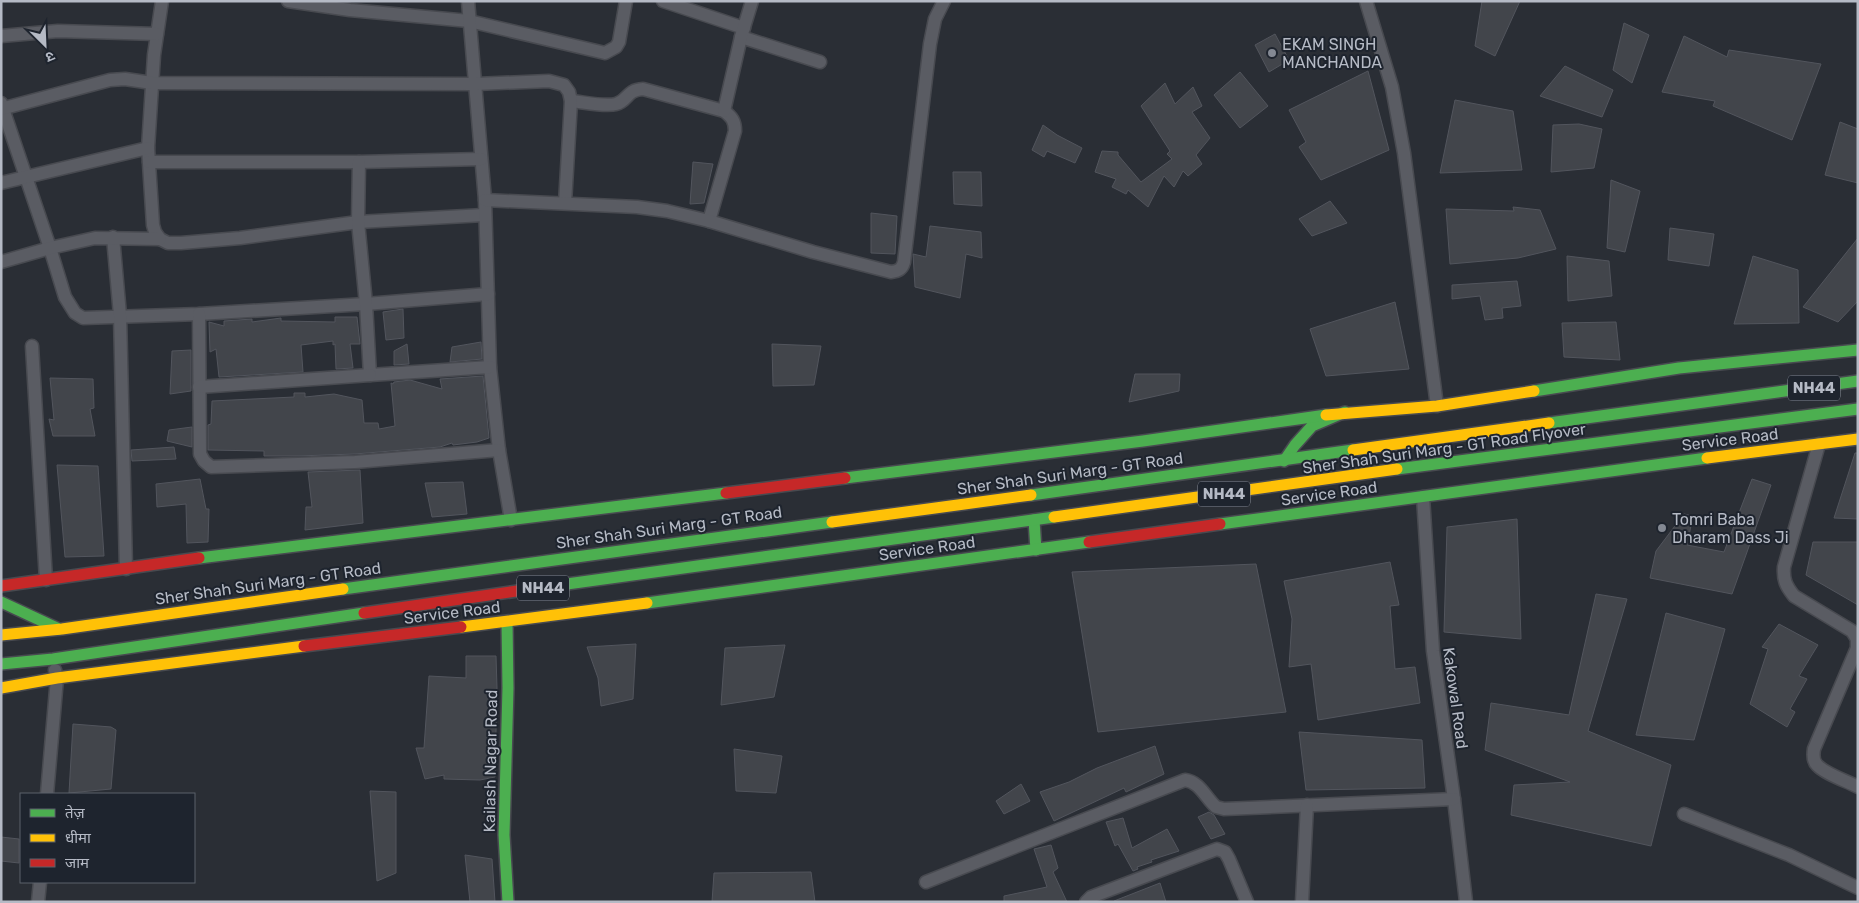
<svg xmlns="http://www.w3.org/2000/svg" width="1859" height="903" viewBox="0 0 1859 903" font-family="Rubik,'Noto Sans Devanagari',sans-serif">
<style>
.building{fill:#42454b;stroke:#52555d}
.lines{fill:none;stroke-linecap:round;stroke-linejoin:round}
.street-casing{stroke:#484a50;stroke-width:15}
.fast-casing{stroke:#484a50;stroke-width:14}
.slow-casing{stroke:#484a50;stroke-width:14}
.jam-casing{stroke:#484a50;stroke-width:14}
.street{stroke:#5a5c63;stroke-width:12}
.fast{stroke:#4caf50;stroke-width:11}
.slow{stroke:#ffc107;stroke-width:11}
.jam{stroke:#c62828;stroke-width:11}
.poi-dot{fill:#848993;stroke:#1e242e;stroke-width:2}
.labels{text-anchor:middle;stroke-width:4;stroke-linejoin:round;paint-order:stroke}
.shield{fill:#1e242e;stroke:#888d98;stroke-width:1}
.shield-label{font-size:15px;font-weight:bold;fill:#b5bac5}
.poi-label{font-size:16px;fill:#b5bac5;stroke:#1e242e;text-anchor:start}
.street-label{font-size:16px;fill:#b5bac5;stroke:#1e242e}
</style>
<rect width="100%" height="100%" fill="#2a2e35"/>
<!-- building -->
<g class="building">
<path d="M1482,1H1520L1495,56L1475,46Z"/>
<path d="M1624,23L1649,35L1632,83L1613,70Z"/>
<path d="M1275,34L1289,60L1269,72L1255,45Z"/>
<path d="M1684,36L1727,57L1729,50L1821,64L1792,140L1713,106L1715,101L1662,92Z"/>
<path d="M1565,66L1613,90L1602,117L1540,96Z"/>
<path d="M1368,71L1389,150L1321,180L1299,147L1306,142L1289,110Z"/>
<path d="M1240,72L1268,106L1240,128L1214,95Z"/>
<path d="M1165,83L1175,104L1193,87L1202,106L1192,112L1210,138L1196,155L1202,164L1188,176L1183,171L1174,187L1164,176L1148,207L1128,190L1126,194L1112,187L1116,179L1095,172L1102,151L1118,152V155L1141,182L1172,159L1167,154L1170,151L1141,106Z"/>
<path d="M1455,100L1513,111L1522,170L1440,173Z"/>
<path d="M1840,122L1858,129V183L1825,175Z"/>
<path d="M1579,124L1602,129L1594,168L1551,172L1553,125Z"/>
<path d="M1043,125L1057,135L1082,148L1075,163L1047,151L1044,157L1032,150Z"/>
<path d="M693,162L713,164L704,203L690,204Z"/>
<path d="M953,172H981L982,206L954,204Z"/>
<path d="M1611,180L1640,191L1625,252L1607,248Z"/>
<path d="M1330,201L1347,223L1312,236L1299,219Z"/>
<path d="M1513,207L1540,210L1556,249L1518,258L1450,264L1446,209L1514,211Z"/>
<path d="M871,213L897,216L895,254L871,253Z"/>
<path d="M930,226L981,232L982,258L966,254L960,298L915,287L913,254L926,257Z"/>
<path d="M1670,228L1714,234L1709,266L1668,260Z"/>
<path d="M1858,238V301L1838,322L1803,307Z"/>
<path d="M1567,256L1609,261L1612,296L1568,301Z"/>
<path d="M1753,256L1798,270L1799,323L1734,324Z"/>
<path d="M1517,281L1521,306L1502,308L1503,318L1485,320L1480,296L1452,299V285Z"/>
<path d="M1395,302L1409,369L1326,376L1310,329Z"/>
<path d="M403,309L404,338L386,340L383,312Z"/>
<path d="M335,317H357L360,344H350L353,368L336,369L335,344L333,345V341L301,345L303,372L219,377L216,349L210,352L209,322L224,326V321L252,319V322L281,318V321L335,322Z"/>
<path d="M1616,322L1620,360L1564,357L1562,323Z"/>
<path d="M481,342L482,359L450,362L452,347Z"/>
<path d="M407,344L409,364L394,365V351Z"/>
<path d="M772,344L821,346L814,385L773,386Z"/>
<path d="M191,350V391L170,394L172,351Z"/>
<path d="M1135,374H1180L1179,391L1129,402Z"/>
<path d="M483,376L489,438L477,442L453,445L452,443L440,447L355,454L298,456H264V451L208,450V425L211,424L212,401L294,397V393H305V397L334,394L362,400L364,423H378L379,429L395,426L391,383L393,384L394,382L410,380L442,389L440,379Z"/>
<path d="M50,378L93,379L94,408L90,409L95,436H53L49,419L54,420Z"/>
<path d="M192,427V447L167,441L169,430Z"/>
<path d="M174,447L176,459L132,461L131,450Z"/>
<path d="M1855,453H1858V519L1834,518Z"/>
<path d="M57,465L98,466L104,556L65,557Z"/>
<path d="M360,470L363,523L305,530L306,507H312L308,472Z"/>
<path d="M200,479L206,509H209L208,542L187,543L186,504L157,507L156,484Z"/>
<path d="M1752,479L1771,485L1732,594L1650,578L1656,551L1684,514L1693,516L1687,545L1724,552Z"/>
<path d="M463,482L467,514L432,517L425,483Z"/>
<path d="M1517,519L1521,639L1444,632L1447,527Z"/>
<path d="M1813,542H1858V605L1806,575Z"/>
<path d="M1390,562L1399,605L1390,606L1395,669L1415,667L1420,703L1318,720L1311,664L1289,667L1292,619L1284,581Z"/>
<path d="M1256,564L1286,712L1098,732L1072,572Z"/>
<path d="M1596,594L1627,599L1588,731L1671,765L1651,846L1511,815L1514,785L1570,782L1485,750L1491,703L1569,715Z"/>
<path d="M1666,613L1725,629L1694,740L1636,735Z"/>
<path d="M1779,624L1818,645L1799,676L1807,679L1790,709L1795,712L1787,727L1750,704L1768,649L1762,647Z"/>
<path d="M636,644L633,699L601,706L598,678L587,647Z"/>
<path d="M785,645L774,697L721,705L725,648Z"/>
<path d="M466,656H496L497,688L495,777L480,780L444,779V775L425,779L416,748H424L429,676L466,678Z"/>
<path d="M73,724L111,727L116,730L111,789L69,793Z"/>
<path d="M1299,732L1422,740L1425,788L1306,790Z"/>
<path d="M1155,746L1164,774L1126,792L1124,788L1054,821L1040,792L1069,782L1097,768Z"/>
<path d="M734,749L782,756L776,793L736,791Z"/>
<path d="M1021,784L1030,801L1004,814L996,801Z"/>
<path d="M370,791L396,792V873L377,881Z"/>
<path d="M1209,812L1214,815L1225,834L1211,839L1198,817Z"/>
<path d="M1123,818L1132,848L1167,829L1179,851L1151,860L1152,862L1137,867L1138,869L1133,871L1118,844L1115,846L1106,822Z"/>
<path d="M1,837L19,839V863L1,861Z"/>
<path d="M1051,845L1058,868L1053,872L1067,902H1004V896L1047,887L1034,849Z"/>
<path d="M465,855L492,859L495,902H470Z"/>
<path d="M811,872L815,902H712L714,873Z"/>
<path d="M1160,883L1166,902H1114V901Z"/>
</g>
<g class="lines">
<defs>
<g id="street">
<path d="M162,1L154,55L148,148L153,225L155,232L160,239L168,243H181L240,238L358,222L484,215"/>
<path d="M288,1L350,10L469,21L605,53L616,47L619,42L626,1"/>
<path d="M468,1L485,200L490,367L499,450L511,520"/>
<path d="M663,1L744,28"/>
<path d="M1366,1L1392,87L1404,153L1437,406"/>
<path d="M1,36L58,31L157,34"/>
<path d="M741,37L820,62"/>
<path d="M571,101C583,102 605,107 616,104C628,101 626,90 643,89L724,111C732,117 735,121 735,131L709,221"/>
<path d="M1,103L50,248L65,297L75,313L83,318L199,314L366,304L488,294"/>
<path d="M1,109L110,80L125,79L152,83L476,84L549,81L564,85L569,92L571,101L565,203"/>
<path d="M724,111L741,37L752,1"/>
<path d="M149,162H359L481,159"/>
<path d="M359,162L358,222L366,304L370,375L490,367"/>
<path d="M1,183L148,148"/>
<path d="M485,200L637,207L667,211L709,221L813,252L891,272C899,271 902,269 904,262L930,44L935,19L944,1"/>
<path d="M113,237L120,315L126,569"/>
<path d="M1,262L50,248L95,238L160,239"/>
<path d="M199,314L200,454L204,461L211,467L355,462L499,450"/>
<path d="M32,346L46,580"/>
<path d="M199,387L370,375"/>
<path d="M1819,444L1784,567C1783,580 1786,586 1794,596L1852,631L1857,639V648L1814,749C1813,755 1813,761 1817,765C1825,774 1847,781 1858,787"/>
<path d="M1423,497L1433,651L1454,799L1466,902"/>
<path d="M47,794L57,678L55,670"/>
<path d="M1684,814L1789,855L1858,888"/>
<path d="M926,882L1185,780C1200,782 1205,797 1216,807L1224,809L1454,799"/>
<path d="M38,902L40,882"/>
<path d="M1086,902L1091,897L1217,849L1225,852L1229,859L1247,902"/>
<path d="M1302,902L1307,805"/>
</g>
<g id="fast">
<path d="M1534,391L1679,368L1858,350"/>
<path d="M1549,423L1858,381"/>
<path d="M1284,461L1295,445L1312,426L1345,412"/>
<path d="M1397,469L1858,409"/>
<path d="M845,478L1143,441L1326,415"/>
<path d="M1031,495L1353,450"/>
<path d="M1034,520L1036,550"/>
<path d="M1220,524L1707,458"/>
<path d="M199,558L726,493"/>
<path d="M545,587L1054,517"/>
<path d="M343,589L832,522"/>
<path d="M1,602L59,629"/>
<path d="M647,603L1089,542"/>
<path d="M507,622L508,688L504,835L508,902"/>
<path d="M1,664L53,659L364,613"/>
</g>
<g id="slow">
<path d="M1326,415L1437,406L1534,391"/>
<path d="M1353,450L1549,423"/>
<path d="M1707,458L1858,439"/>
<path d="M1054,517L1397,469"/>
<path d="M832,522L1031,495"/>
<path d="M461,627L647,603"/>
<path d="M1,635L62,629L343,589"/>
<path d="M1,688L57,678L304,646"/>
</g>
<g id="jam">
<path d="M726,493L845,478"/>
<path d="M1089,542L1220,524"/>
<path d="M1,586L199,558"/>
<path d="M364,613L545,587"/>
<path d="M304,646L461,627"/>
</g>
</defs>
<!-- street casing -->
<use href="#street" class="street-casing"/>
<!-- fast casing -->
<use href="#fast" class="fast-casing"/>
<!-- slow casing -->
<use href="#slow" class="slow-casing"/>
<!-- jam casing -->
<use href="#jam" class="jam-casing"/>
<!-- street -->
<use href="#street" class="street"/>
<!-- fast -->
<use href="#fast" class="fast"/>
<!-- slow -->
<use href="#slow" class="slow"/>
<!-- jam -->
<use href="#jam" class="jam"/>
</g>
<!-- markers -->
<g class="poi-dot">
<circle cx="1272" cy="53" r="5"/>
<circle cx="1662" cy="528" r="5"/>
</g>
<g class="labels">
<!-- shield labels -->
<g class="shield">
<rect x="1788" y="375.5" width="52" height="25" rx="4"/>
<rect x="1198" y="481.5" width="52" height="25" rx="4"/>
<rect x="517" y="575.5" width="52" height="25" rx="4"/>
</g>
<g class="shield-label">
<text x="1814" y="393">NH44</text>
<text x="1224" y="499">NH44</text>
<text x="543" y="593">NH44</text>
</g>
<!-- poi labels -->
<g class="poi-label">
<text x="1282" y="50">EKAM SINGH<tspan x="1282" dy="18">MANCHANDA</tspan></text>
<text x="1672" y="525">Tomri Baba<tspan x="1672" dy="18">Dharam Dass Ji</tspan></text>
</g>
<!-- street labels -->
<g class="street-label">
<text transform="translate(1730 439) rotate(-7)" y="6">Service Road</text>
<text transform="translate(1444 448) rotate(-8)" y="6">Sher Shah Suri Marg - GT Road Flyover</text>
<text transform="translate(1070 473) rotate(-8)" y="6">Sher Shah Suri Marg - GT Road</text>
<text transform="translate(1329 493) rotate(-8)" y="6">Service Road</text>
<text transform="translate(669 527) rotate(-8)" y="6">Sher Shah Suri Marg - GT Road</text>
<text transform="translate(927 548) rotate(-8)" y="6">Service Road</text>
<text transform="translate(268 583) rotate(-8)" y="6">Sher Shah Suri Marg - GT Road</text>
<text transform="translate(452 612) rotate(-7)" y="6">Service Road</text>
<text transform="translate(1456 698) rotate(82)" y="6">Kakowal Road</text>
<text transform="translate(490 761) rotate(-89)" y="6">Kailash Nagar Road</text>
</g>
</g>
<!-- border -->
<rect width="1859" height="903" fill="none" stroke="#b5bac5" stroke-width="5"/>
<!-- legend -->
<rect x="20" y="793" width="175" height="90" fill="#1e242e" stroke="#5a606a"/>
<rect x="30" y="809" width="25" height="8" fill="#4caf50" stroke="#5a606a"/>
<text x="65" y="818" font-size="15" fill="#b5bac5">तेज़</text>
<rect x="30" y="834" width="25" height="8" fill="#ffc107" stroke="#5a606a"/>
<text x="65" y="843" font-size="15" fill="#b5bac5">धीमा</text>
<rect x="30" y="859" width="25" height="8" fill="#c62828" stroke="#5a606a"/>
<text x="65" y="868" font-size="15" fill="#b5bac5">जाम</text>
<!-- north arrow -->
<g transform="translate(45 45) rotate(156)" stroke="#1e242e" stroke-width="4" paint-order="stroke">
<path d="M0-4L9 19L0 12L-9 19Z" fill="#b5bac5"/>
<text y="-8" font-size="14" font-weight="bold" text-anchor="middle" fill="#b5bac5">उ</text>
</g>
</svg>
